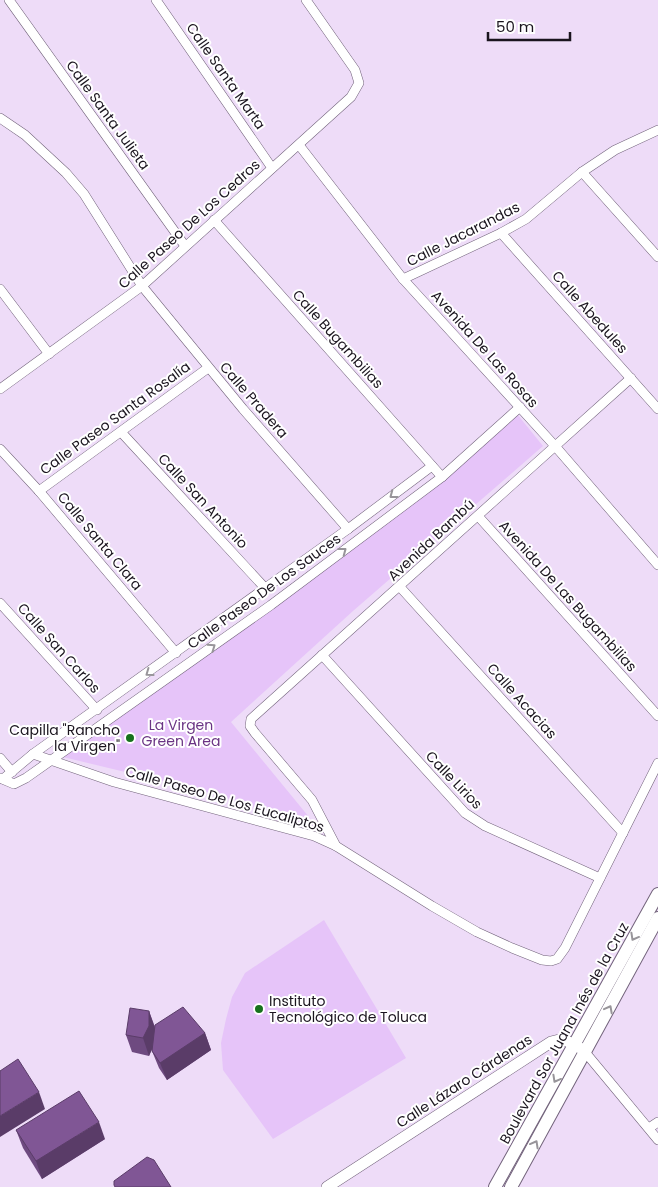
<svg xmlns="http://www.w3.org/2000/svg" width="658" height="1187" viewBox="0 0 658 1187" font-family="Poppins,sans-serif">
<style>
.green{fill:#e6c4f9}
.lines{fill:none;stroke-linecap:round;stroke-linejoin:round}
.minor-casing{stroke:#72637b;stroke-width:10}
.tertiary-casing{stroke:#72637b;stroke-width:12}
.secondary-casing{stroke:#72637b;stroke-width:14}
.minor{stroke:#fff;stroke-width:9}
.tertiary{stroke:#fff;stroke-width:11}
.secondary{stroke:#fff;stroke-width:12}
.wall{fill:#6e4a80}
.shaded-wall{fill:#5a3c68}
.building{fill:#805695;stroke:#5a3c68}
.oneway{stroke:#98959a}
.poi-dot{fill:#17711d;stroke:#fff;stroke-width:2}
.labels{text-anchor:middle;stroke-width:4;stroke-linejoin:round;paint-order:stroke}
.street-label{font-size:14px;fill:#1a141e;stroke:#fff}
.park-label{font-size:14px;fill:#6a3484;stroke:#fff}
.poi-label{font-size:14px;fill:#1a141e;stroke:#fff;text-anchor:end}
</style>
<rect width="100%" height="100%" fill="#eedcf8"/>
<!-- green -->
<g class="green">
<path d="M517,414L543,446L353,611L231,722L318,828L204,791L63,757L436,485Z"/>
<path d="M324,920L406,1058L273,1139L223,1070L221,1043L226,1019L232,997L245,973Z"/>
</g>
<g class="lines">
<defs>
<g id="minor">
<path d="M9,0L185,246"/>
<path d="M156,0L272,168"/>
<path d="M0,118L25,135L66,173L84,194L142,286L243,409L348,529"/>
<path d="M299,145L403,279L555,446L658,565"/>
<path d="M582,172L658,257"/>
<path d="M214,220L442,477"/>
<path d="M501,233L658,409"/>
<path d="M403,279L501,233L526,219L582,172L615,150L658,130"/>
<path d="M0,289L49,354"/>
<path d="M0,389L142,286L351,97L359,83L355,70L306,0"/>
<path d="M121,432L265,588"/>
<path d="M0,449L39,491L176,653"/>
<path d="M39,491L208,368"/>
<path d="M478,516L658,716"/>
<path d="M400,587L623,833"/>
<path d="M0,603L97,710"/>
<path d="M322,655L465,813L485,826L600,878"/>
<path d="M33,754L114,782L314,836L336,846L432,906L477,932L512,948L542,960L551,961L557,959L565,948L658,763"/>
<path d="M0,758L12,772"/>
<path d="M0,778L14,784L26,778L271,605L442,477L520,407"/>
<path d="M3,779L33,754L348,529L432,466"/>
<path d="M336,846L312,800L255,733L250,726L251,719L631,378"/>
<path d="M585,1052L658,1140"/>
<path d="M649,1128L658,1122"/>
</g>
<path id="tertiary" d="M327,1187L551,1042L563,1039L582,1049"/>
<g id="secondary">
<path d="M495,1187L658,894"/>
<path d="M511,1187L658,918"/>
</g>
</defs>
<!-- minor casing -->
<use href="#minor" class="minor-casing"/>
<!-- tertiary casing -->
<use href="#tertiary" class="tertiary-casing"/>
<!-- secondary casing -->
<use href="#secondary" class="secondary-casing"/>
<!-- minor -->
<use href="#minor" class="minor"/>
<!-- tertiary -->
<use href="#tertiary" class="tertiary"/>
<!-- secondary -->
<use href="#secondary" class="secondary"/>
</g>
<!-- wall -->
<g class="wall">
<path d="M149,1011L155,1027L205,1033L211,1050L167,1080L159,1068L152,1051V1048L149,1056L132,1052L126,1035Z"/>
<path d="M16,1130L105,1139L42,1179L23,1148Z"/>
</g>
<!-- shaded-wall -->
<g class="shaded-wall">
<path d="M149,1011L155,1029V1043L149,1056L143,1038Z"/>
<path d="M205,1033L211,1050L167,1080L160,1063Z"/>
<path d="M39,1092L45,1109L0,1137V1116Z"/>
<path d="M99,1122L105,1139L42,1179L36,1161Z"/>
</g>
<!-- building -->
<g class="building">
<path d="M183,1007L205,1033L160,1063L152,1051L155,1025Z"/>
<path d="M130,1008L149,1011V1026L143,1038L126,1035Z"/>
<path d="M18,1059L39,1092L0,1116V1071Z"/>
<path d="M79,1091L99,1122L36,1161L16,1130Z"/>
<path d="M147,1157L154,1160L171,1187H115L114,1185V1181Z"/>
</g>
<!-- one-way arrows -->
<defs><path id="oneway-chevron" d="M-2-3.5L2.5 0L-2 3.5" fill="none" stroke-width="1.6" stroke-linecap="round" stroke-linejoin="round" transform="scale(1.25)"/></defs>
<g class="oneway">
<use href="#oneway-chevron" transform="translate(393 495) rotate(143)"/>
<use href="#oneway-chevron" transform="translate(343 551) rotate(-37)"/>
<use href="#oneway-chevron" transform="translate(212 647) rotate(-35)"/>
<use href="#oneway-chevron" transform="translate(149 673) rotate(144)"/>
<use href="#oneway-chevron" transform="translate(634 937) rotate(119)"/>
<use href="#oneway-chevron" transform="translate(609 1009) rotate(-62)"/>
<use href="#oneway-chevron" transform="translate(556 1079) rotate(119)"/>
<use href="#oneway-chevron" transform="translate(535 1144) rotate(-61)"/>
</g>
<!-- markers -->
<g class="poi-dot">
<circle cx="130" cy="738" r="5"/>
<circle cx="259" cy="1009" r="5"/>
</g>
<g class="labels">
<!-- street labels -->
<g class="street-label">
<text transform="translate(226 76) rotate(55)" y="5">Calle Santa Marta</text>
<text transform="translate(108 115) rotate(54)" y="5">Calle Santa Julieta</text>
<text transform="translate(189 224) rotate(-42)" y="5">Calle Paseo De Los Cedros</text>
<text transform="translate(463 234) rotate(-27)" y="5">Calle Jacarandas</text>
<text transform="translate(590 312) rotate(48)" y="5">Calle Abedules</text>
<text transform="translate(338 339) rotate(48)" y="5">Calle Bugambilias</text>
<text transform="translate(485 349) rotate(48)" y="5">Avenida De Las Rosas</text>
<text transform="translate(254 400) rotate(49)" y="5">Calle Pradera</text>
<text transform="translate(115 418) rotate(-36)" y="5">Calle Paseo Santa Rosalía</text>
<text transform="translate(203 501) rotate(47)" y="5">Calle San Antonio</text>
<text transform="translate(431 540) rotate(-43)" y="5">Avenida Bambú</text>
<text transform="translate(100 541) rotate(50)" y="5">Calle Santa Clara</text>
<text transform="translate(264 591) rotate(-36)" y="5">Calle Paseo De Los Sauces</text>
<text transform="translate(568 596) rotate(48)" y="5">Avenida De Las Bugambilias</text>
<text transform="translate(59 648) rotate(48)" y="5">Calle San Carlos</text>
<text transform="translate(522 701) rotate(48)" y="5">Calle Acacias</text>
<text transform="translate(454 780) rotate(46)" y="5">Calle Lirios</text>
<text transform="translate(225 799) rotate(16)" y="5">Calle Paseo De Los Eucaliptos</text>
<text transform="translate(564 1033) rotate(-61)" y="5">Boulevard Sor Juana Inés de la Cruz</text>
<text transform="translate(464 1081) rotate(-33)" y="5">Calle Lázaro Cárdenas</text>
</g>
<!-- park labels -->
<g class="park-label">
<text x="181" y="730">La Virgen<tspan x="181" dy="16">Green Area</tspan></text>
</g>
<!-- poi labels -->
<g class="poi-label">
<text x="120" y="735">Capilla "Rancho<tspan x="120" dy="16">la Virgen"</tspan></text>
<text x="269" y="1006" text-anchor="start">Instituto<tspan x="269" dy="16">Tecnológico de Toluca</tspan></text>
</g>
</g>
<!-- scale -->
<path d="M488 32v8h82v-8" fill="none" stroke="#1a141e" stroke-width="2.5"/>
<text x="496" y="32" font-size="15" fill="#1a141e" stroke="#ffffff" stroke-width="4" paint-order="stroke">50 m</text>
</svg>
